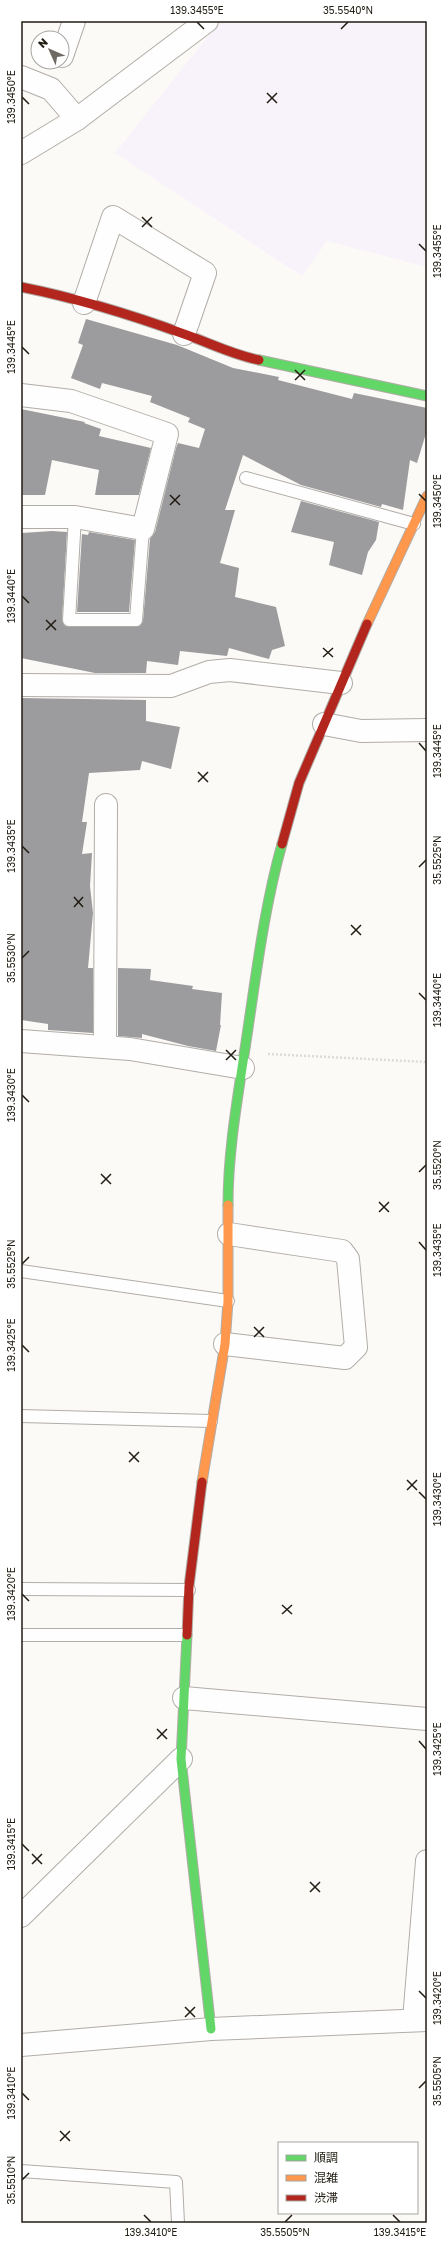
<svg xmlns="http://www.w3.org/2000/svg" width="448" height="2244" viewBox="0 0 448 2244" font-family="'Golos Text','Noto Sans JP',sans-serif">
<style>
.industrial{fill:#f8f3fb}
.building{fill:#9c9b9d}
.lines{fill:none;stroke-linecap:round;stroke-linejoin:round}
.lane-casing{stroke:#b1ada8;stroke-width:14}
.street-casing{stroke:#b1ada8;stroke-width:24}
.fast-casing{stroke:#b1ada8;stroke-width:11}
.slow-casing{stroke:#b1ada8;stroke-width:11}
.jam-casing{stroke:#b1ada8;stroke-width:11}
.path{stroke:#dcdbd9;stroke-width:2.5;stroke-dasharray:2 2;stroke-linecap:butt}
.lane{stroke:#fffefe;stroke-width:12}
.street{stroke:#fffefe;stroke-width:22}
.fast{stroke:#63d668;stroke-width:9}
.slow{stroke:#ff974d;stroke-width:9}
.jam{stroke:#b3261e;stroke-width:9}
.ticks{fill:none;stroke:#211d14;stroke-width:1.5}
.neatline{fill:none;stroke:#211d14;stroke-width:1.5}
.ticks-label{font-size:10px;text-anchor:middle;fill:#211d14}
</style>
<rect width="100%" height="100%" fill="#fcfaf7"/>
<!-- industrial -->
<path class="industrial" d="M220,21H427V267L327,241L302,276L115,153Z"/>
<!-- building -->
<g class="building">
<path d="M86,319L177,345L233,368L279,377L278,380L352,399L354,393L427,408V430L417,463L410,460L403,510L382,504L381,507L301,485L243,455L225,510H235L220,563L239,568L235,597L276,607L285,646L272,650L269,659L229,648L227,656L180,651L178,665L147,661L146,673H95L21,658L22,533L52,531L67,532L62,620L65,626H140L143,621L150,539L155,532L176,448L178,443L199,448L205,429L188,422L190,418L150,402L152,396L102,383L100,389L71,378L83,345L78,343Z"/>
<path d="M21,409L85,422L84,423L101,429L99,436L151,448L139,495H95L99,470L52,460L45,495H21Z"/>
<path d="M301,501L379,522L376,540L368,552L362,575L329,565L334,542L291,532Z"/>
<path d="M89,532L135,540L129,612H77L82,534L88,535Z"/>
<path d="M21,698L146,700V721L180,727L171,769L142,761L140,770L89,773L82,822H87L82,854L92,853L90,886L93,913L88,968H93V1033L48,1030V1024L21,1020Z"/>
<path d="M118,968L151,969L150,980L193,986L192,989L222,993L220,1025H221L216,1051L188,1046L142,1034V1038L118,1036Z"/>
</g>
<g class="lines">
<defs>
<g id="lane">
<path d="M246,478L414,524"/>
<path d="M75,517L69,620H136L143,529"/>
<path d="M21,1271L228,1301"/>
<path d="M21,1416L211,1421"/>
<path d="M21,1589L189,1590"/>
<path d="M21,1635H185"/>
<path d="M21,2171L176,2182L178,2223"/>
</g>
<g id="street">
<path d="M62,56L74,21"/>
<path d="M21,77L51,89L77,119L21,153"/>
<path d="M77,119L207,21"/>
<path d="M84,303L113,217L205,273L184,334"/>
<path d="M21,395L71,401L167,434L143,529L75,517H21"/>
<path d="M21,685L171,686L209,672L230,670L341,683"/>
<path d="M324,724L361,731L427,730"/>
<path d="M21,1041L130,1049L243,1068"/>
<path d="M105,1047L106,805"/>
<path d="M225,1344L345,1358L356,1347L348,1259L342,1251L229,1234"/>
<path d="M184,1698L427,1719"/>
<path d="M21,1916L181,1759"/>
<path d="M414,2020L427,1861"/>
<path d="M21,2045L211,2029L427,2020"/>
</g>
<g id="fast">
<path d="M259,360L427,396"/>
<path d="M228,1205C228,1150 238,1096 246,1042C256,976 264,908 282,844"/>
<path d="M187,1635L181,1759L211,2029"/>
</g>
<g id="slow">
<path d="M367,624L427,496"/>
<path d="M202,1482L225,1344L228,1301V1205"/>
</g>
<g id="jam">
<path d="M21,287C76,298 132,315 184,334C210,343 233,355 259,360"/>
<path d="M282,844L299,783L367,624"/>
<path d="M187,1635L189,1586L202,1482"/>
</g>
</defs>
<!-- lane casing -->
<use href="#lane" class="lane-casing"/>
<!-- street casing -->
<use href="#street" class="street-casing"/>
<!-- fast casing -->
<use href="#fast" class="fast-casing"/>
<!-- slow casing -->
<use href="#slow" class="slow-casing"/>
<!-- jam casing -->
<use href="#jam" class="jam-casing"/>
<!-- path -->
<path class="path" d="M268,1054L427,1062"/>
<!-- lane -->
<use href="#lane" class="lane"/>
<!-- street -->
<use href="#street" class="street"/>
<!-- fast -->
<use href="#fast" class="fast"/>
<!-- slow -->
<use href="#slow" class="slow"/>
<!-- jam -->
<use href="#jam" class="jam"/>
</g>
<!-- ticks -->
<path class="ticks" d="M197,22L204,29M341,29L348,22M267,93L277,103M22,97L29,104M267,103L277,93M142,217L152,227M142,227L152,217M419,244L426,251M22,347L29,354M295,370L305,380M295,380L305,370M419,494L426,501M170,495L180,505M170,505L180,495M22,596L29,603M46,620L56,630M46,630L56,620M323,648L333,657M323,657L333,648M419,743L426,751M198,772L208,782M198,782L208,772M22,846L29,853M419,867L426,860M74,897L83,907M74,907L83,897M351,925L361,935M351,935L361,925M22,958L29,951M419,993L426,1000M226,1050L236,1060M226,1060L236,1050M22,1095L29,1102M419,1172L426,1165M101,1174L111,1184M101,1184L111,1174M379,1202L389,1212M379,1212L389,1202M419,1242L426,1250M22,1264L29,1257M254,1327L264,1337M254,1337L264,1327M22,1345L29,1352M129,1452L139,1462M129,1462L139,1452M407,1480L417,1490M407,1490L417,1480M419,1492L426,1499M22,1594L29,1601M282,1605L292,1614M282,1614L292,1605M157,1729L167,1739M157,1739L167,1729M419,1741L426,1749M22,1844L29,1851M32,1854L42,1864M32,1864L42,1854M310,1882L320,1892M310,1892L320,1882M419,1991L426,1998M185,2007L195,2017M185,2017L195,2007M419,2088L426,2081M22,2093L29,2100M60,2131L70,2141M60,2141L70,2131M22,2180L29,2173M144,2215L151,2222M393,2215L400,2222M285,2222L292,2215"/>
<!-- border -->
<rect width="448" height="2244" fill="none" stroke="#ffffff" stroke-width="44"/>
<!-- legend -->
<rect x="278" y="2142" width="140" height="72" fill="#ffffff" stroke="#a6a5a1"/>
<rect x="286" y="2155" width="20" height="6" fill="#63d668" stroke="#a6a5a1"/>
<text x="314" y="2162" font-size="12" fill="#211d14">順調</text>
<rect x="286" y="2175" width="20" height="6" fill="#ff974d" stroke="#a6a5a1"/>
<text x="314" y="2182" font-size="12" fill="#211d14">混雑</text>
<rect x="286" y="2195" width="20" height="6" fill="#b3261e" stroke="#a6a5a1"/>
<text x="314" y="2202" font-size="12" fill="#211d14">渋滞</text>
<!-- north arrow -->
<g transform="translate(50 50) rotate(315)"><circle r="19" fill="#ffffff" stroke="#a6a5a1"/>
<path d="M0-3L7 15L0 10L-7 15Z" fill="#6e6a63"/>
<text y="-6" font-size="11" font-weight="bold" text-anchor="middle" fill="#211d14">N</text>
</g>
<rect x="22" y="22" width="404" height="2200" class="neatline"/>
<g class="ticks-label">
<text x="197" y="14">139.3455°E</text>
<text x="348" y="14">35.5540°N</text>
<text transform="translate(11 97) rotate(-90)" y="4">139.3450°E</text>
<text transform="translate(437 251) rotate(-90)" y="4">139.3455°E</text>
<text transform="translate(11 347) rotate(-90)" y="4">139.3445°E</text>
<text transform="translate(437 501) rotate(-90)" y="4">139.3450°E</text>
<text transform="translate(11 596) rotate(-90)" y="4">139.3440°E</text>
<text transform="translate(437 751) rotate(-90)" y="4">139.3445°E</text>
<text transform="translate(11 846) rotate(-90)" y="4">139.3435°E</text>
<text transform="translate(437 860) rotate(-90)" y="4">35.5525°N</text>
<text transform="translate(11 958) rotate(-90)" y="4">35.5530°N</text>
<text transform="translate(437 1000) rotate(-90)" y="4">139.3440°E</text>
<text transform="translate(11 1095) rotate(-90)" y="4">139.3430°E</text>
<text transform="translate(437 1165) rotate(-90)" y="4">35.5520°N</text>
<text transform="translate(437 1250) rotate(-90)" y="4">139.3435°E</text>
<text transform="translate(11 1264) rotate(-90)" y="4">35.5525°N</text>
<text transform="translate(11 1345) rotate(-90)" y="4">139.3425°E</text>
<text transform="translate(437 1499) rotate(-90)" y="4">139.3430°E</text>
<text transform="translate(11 1594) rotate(-90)" y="4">139.3420°E</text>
<text transform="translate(437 1749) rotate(-90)" y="4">139.3425°E</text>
<text transform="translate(11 1844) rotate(-90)" y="4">139.3415°E</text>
<text transform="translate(437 1998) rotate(-90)" y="4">139.3420°E</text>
<text transform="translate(437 2081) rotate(-90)" y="4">35.5505°N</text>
<text transform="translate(11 2093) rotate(-90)" y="4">139.3410°E</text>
<text transform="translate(11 2180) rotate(-90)" y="4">35.5510°N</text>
<text x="151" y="2236">139.3410°E</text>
<text x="285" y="2236">35.5505°N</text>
<text x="400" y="2236">139.3415°E</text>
</g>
</svg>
